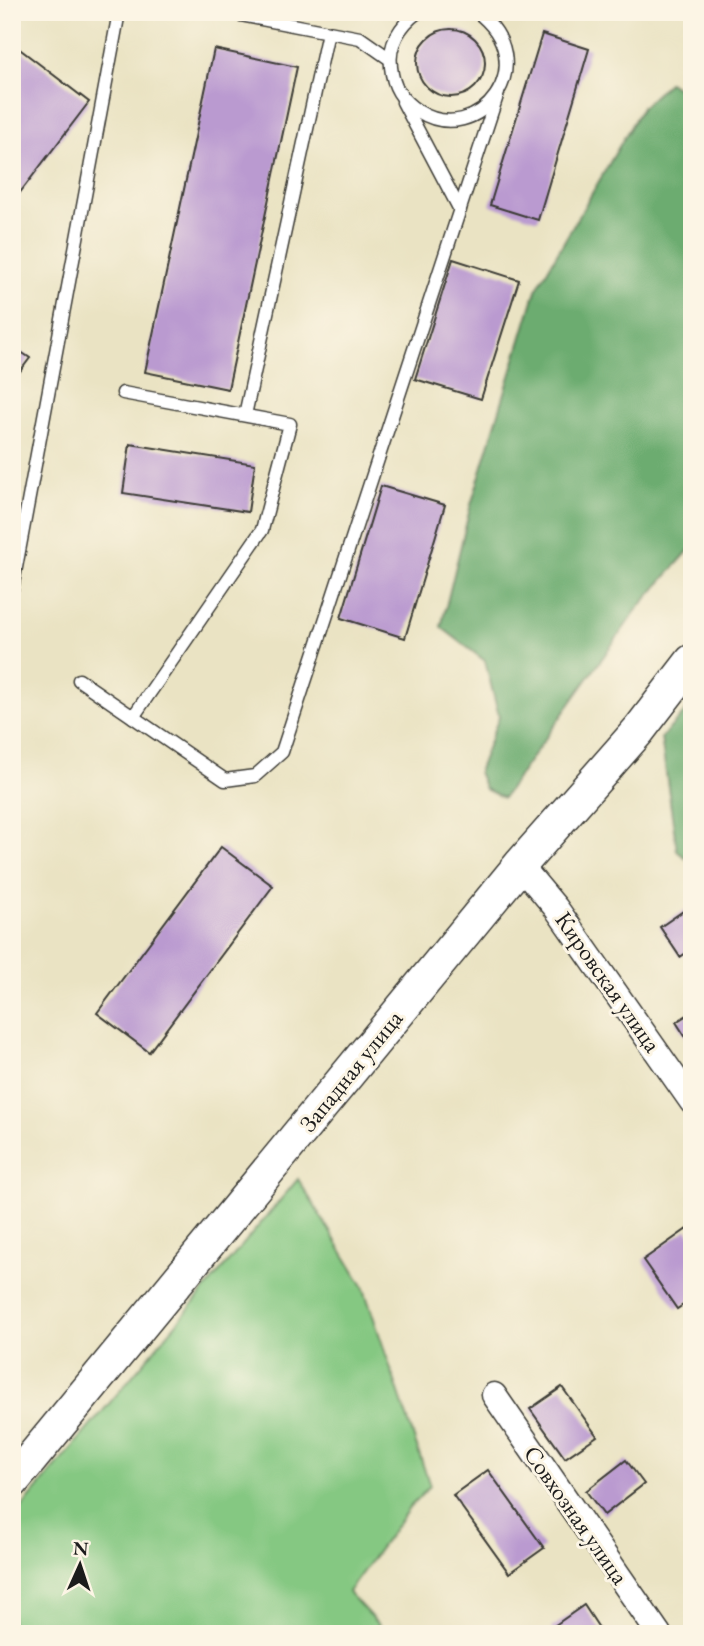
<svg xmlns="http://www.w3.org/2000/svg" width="704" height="1646" viewBox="0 0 704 1646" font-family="'EB Garamond',serif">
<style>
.green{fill:#85c882;stroke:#50724f;stroke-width:2}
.forest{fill:#6cac70;stroke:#446446;stroke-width:2}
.building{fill:#ba9ad0}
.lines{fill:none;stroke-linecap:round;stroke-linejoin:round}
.lane-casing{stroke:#3b3a35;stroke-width:15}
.street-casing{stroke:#3b3a35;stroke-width:27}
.secondary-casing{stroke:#3b3a35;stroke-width:36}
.lane{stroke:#fff;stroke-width:12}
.street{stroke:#fff;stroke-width:24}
.secondary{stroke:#fff;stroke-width:33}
.labels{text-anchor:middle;stroke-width:6;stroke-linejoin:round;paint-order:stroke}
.street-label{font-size:24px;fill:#1c1c1c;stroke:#fcf5e5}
</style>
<rect width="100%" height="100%" fill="#fcf5e5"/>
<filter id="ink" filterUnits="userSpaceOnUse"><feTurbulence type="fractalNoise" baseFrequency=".0143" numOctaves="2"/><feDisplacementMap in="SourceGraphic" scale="14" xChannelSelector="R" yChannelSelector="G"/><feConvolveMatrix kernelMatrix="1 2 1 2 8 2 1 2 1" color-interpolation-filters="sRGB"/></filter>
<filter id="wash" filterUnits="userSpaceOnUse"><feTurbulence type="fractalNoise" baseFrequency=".00686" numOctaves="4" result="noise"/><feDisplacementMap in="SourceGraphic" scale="28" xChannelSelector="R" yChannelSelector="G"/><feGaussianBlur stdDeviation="1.57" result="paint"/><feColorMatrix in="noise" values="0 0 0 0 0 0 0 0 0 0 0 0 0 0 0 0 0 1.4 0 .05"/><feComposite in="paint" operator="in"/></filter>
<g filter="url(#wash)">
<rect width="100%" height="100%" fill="#eae3c3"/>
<!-- green -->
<path class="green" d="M298,1179L363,1286L430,1486L410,1507L348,1592L387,1634H12V1519Z"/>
<!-- forest -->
<g class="forest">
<path d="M669,82L692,98V547L638,608L503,798L485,789L478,772L499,717L485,661L441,627L470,508L536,290L642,107Z"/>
<path d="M692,704V863L677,851L661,738Z"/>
</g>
<g id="blocks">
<!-- building -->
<g class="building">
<circle cx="451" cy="63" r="34"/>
<path d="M542,34L589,49L538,220L490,205Z"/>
<path d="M17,47L89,102L12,203V53Z"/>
<path d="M214,49L297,67L228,389L145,372Z"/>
<path d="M453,259L519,280L481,399L415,379Z"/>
<path d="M12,346L30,358L12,382Z"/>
<path d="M130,444L255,464L248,512L123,493Z"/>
<path d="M381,486L445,505L405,638L341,618Z"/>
<path d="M221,847L273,886L149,1052L97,1013Z"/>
<path d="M692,905V949L680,957L660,927Z"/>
<path d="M692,1012V1047L676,1022Z"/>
<path d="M687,1229L692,1237V1299L677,1309L643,1260Z"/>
<path d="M562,1387L597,1436L565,1458L530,1409Z"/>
<path d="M626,1460L644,1484L604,1515L586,1491Z"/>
<path d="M488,1470L544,1548L509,1573L453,1495Z"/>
<path d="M584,1605L603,1634H554L551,1628Z"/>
</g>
</g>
</g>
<g filter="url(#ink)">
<use href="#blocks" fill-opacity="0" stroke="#3b3a35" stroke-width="2"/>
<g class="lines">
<defs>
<g id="lane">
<path d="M225,12L360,38L390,59"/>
<path d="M418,12C400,25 388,45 391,67C393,87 401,100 418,111C479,150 545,63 477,12"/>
<path d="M403,102L460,210"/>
<path d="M123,393L290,424L262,530L133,717"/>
<path d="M245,415L328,32"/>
<path d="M12,589L119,12"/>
<path d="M79,680L225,780L255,776L282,752L498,93"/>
</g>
<g id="street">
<path d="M520,865L556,908L692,1102"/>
<path d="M494,1395L659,1634"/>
</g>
<path id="secondary" d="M12,1482L520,865L639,730L692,661"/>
</defs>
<!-- lane casing -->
<use href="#lane" class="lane-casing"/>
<!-- street casing -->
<use href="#street" class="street-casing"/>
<!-- secondary casing -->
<use href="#secondary" class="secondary-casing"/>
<!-- lane -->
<use href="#lane" class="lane"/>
<!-- street -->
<use href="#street" class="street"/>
<!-- secondary -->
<use href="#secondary" class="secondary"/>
</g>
</g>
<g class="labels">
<!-- street labels -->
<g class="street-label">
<text transform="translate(608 982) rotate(55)" y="8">Кировская улица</text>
<text transform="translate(351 1071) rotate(-51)" y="8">Западная улица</text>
<text transform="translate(576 1515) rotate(55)" y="8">Совхозная улица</text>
</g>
</g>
<!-- margin -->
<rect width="704" height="1646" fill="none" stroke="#fcf5e5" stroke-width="42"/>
<!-- north arrow -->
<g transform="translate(80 1565) rotate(3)" stroke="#fcf5e5" stroke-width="5" paint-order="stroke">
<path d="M0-5L12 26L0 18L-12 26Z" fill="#1c1c1c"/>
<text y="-10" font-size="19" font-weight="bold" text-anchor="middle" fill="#1c1c1c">N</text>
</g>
</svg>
